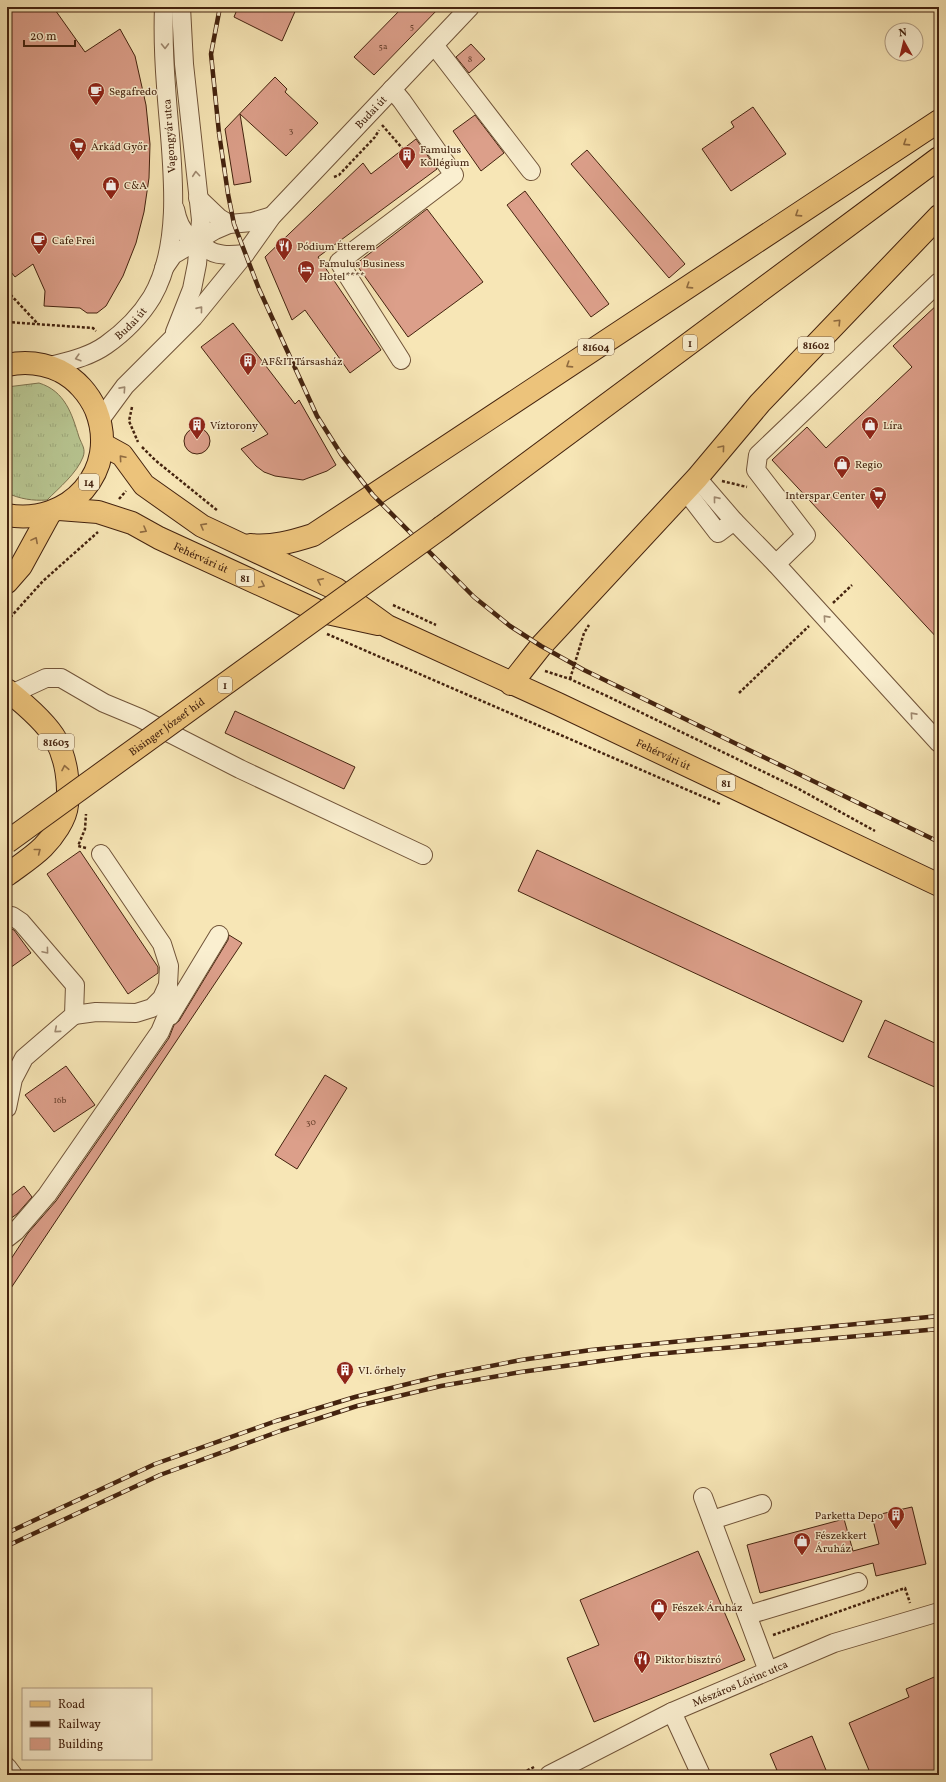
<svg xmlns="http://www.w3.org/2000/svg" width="946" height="1782" viewBox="0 0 946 1782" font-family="Vollkorn,serif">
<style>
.grass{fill:url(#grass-tufts);stroke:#7e7450}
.building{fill:#dc9f8a;stroke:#44230f}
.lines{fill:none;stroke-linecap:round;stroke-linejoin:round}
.minor-casing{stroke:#715439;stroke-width:20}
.major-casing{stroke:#44230f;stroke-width:24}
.path{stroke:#44230f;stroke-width:2.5;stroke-dasharray:3 2;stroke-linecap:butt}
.minor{stroke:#faefd0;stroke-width:18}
.major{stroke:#ecc37b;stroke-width:22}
.rail-casing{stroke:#44230f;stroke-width:4.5}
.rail{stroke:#faefd0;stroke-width:3;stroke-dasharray:9;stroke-linecap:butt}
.major-bridge-casing{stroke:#44230f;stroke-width:24;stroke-linecap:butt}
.major-bridge{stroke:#ecc37b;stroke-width:22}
.oneway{stroke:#9f8970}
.oneway2{stroke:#906b40}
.labels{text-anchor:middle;stroke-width:3;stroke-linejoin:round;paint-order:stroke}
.number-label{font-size:9px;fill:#6a422e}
.shield{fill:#faefd0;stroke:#7b6049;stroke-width:1}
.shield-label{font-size:10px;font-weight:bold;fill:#44230f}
.poi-label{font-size:11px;fill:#44230f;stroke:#faefd0;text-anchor:start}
.street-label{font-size:11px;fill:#44230f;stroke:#faefd0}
</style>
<defs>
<pattern id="grass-tufts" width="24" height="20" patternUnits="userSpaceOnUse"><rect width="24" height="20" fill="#b8c692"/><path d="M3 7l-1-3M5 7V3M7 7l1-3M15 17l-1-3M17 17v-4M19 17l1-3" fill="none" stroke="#9faa7d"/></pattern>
</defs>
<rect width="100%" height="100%" fill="#f7e6b6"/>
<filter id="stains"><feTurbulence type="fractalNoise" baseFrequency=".005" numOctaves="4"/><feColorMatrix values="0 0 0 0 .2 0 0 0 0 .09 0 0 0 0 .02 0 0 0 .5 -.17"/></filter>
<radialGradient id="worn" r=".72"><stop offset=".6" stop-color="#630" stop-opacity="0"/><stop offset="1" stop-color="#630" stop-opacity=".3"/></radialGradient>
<!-- grass -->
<path class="grass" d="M39,383C65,391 72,414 79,437C82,445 86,449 83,457C77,473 59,488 47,500C33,501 20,499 7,493V387Z"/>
<!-- building -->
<g class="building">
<path d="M7,7H53L85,52L120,29L135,56L146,105L150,144L149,178L144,212L136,243L123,276L106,306L97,313H87L80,308L44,306L45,291L33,264L15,277L7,267Z"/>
<path d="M238,7H297L282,41L234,17Z"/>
<path d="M403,7H440L374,75L354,57Z"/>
<path d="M471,44L485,59L469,73L456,57Z"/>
<path d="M275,77L287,89L285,92L318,123L286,156L240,114L251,182L234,185L225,129Z"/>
<path d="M753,107L786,154L731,191L702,149L734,127L731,122Z"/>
<path d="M475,115L504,153L481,171L453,131Z"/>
<path d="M416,139L437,169L318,257L381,350L350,373L305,310L292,320L265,257L363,163L371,174Z"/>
<path d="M587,150L685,264L669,278L571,164Z"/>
<path d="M525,191L609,304L591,317L507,205Z"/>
<path d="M427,209L483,282L408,337L356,264Z"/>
<path d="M939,303V640L772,460L807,427L826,448L912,367L893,346Z"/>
<path d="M233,323L295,404L299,400L336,465L327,471L303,480L275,476L264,472L256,466L241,449L268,434L201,347Z"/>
<circle cx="197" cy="441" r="13"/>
<path d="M235,711L355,767L344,789L225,733Z"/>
<path d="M537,850L862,1001L843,1042L518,891Z"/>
<path d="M80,851L158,967V973L128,994L47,874Z"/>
<path d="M7,927L14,930L31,953L7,970Z"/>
<path d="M229,935L242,943L7,1294V1265L28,1233L56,1201L169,1038L174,1025L179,1021L228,940Z"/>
<path d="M885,1020L939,1045V1089L868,1057Z"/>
<path d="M66,1066L95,1105L54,1132L25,1095Z"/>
<path d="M325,1075L347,1088L297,1169L275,1155Z"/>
<path d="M24,1186L32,1197L17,1214L7,1221V1199Z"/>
<path d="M912,1507L926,1564L876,1576L873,1563L760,1593L747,1545L844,1519L853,1551L879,1544L872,1516Z"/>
<path d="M698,1551L745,1660L594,1722L567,1658L599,1645L580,1600Z"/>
<path d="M939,1675V1775H871L849,1723L909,1697L906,1689Z"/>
<path d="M812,1736L828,1775H779L770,1754Z"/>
</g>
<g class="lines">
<defs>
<g id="minor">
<path d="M434,45L531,171"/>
<path d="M392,89L402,101L454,175L339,262L401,360"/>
<path d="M198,198L219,218L229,224"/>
<path d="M175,209C177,219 180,230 189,236C192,238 197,239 200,241C202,243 204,246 206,248C216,257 233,255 245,254"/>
<path d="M164,268L173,255L215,230L229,224L252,222L272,216"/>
<path d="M175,332L192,289L197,264L201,220L184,64L181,7"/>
<path id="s1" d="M50,366C69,361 89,357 106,345C123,333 141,315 152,297C186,238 170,151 166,86C164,60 163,33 164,7"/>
<path id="s2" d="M100,420L125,386L193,318L245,254L272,216L470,7"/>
<path d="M697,478L734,521L776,564L939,743"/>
<path d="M685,490L718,533L734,521"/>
<path d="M776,564L806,535L756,470L758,455L939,282"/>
<path d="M7,696L46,678H61L104,703L140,718L240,769L423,855"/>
<path d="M7,917L12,916L21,922L75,985L74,1015L24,1058L13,1079L7,1108"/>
<path d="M74,1015L96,1012L136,1013L152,1008L162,998L168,985L169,966L162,944L101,854"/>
<path d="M170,1016L219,935"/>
<path d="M7,1238L16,1231L47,1195L160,1032L171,1006L168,985"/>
<path d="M703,1497L768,1671"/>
<path d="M712,1520L762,1504"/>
<path d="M748,1615L858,1582"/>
<path d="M672,1712L701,1775"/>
<path d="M7,1767L13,1775"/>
<path id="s3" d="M549,1775L672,1712L834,1643L939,1612"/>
</g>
<g id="major">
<path d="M7,365C26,361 43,363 60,371C76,379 89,394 96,410C120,471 69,526 7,515"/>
<path id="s4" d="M102,444L122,455L144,485L202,526L336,589L387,626L558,704L939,885"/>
<path id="s5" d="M59,509L98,512L132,523L159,538L318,611L378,624"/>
<path d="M442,527L939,158"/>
<path d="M250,545C273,547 291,542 313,535L939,121"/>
<path d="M7,582L21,566L50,513"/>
<path d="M511,684L541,646L697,478L760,403L939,216"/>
<path d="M7,690C22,702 47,723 56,740C66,758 70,784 67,805C66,819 53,837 43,847C33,857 19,866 7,875"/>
</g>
</defs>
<!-- minor casing -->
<use href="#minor" class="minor-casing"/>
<!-- major casing -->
<use href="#major" class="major-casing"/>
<!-- path -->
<g class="path">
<path d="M382,125L403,149"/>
<path d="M334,177L339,175L375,137L379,130"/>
<path d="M7,291L38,324"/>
<path d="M7,322L93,328L96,331"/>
<path d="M132,407L129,421L138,442"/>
<path d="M142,447L155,460L218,511"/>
<path d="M722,481L747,487"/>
<path d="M119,499L126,491"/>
<path d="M833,603L852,585"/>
<path d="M393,605L436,625"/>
<path d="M7,621L43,581L98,532"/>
<path d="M327,634L720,804"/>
<path d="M545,671L570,679L609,697L797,788L875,831"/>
<path d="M570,679L584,633L589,625"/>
<path d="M739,693L809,626"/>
<path d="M86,848L78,846L85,829L86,814"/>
<path d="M773,1635L905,1588L910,1603"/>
<path d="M518,1775L534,1767"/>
</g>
<!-- minor -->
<use href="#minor" class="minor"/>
<!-- major -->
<use href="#major" class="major"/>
<defs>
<g id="rail">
<path d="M220,7L211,54L219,133L228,194L234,224L259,289L317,416L341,454L373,495L474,597L510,626L541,646L584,670L939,842"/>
<path d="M7,1533L155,1464L276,1421L355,1397L440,1376L521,1360L591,1350L939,1316"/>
<path d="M7,1546L160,1475L280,1431L357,1406L441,1386L521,1372L644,1355L939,1329"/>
</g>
</defs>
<!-- rail casing -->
<use href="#rail" class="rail-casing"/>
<!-- rail -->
<use href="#rail" class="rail"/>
<defs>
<g id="major-bridge">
<path id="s6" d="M7,842L442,527"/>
</g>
</defs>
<!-- major-bridge casing -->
<use href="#major-bridge" class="major-bridge-casing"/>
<!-- major-bridge -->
<use href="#major-bridge" class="major-bridge"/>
</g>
<!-- one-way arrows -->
<defs><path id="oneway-chevron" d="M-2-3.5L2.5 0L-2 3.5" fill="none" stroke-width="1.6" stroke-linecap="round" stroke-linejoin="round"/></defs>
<g class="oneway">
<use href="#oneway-chevron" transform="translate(165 46) rotate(89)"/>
<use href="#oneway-chevron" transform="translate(196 174) rotate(-95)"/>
<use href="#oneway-chevron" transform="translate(200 309) rotate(-51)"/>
<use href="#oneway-chevron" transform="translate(78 358) rotate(164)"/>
<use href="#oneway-chevron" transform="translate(123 389) rotate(-48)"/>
<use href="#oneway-chevron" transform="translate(716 499) rotate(-129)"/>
<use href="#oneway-chevron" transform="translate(826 618) rotate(-132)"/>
<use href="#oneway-chevron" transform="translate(913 715) rotate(-132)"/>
<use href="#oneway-chevron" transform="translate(46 951) rotate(50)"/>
<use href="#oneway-chevron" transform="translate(57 1030) rotate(140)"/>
</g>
<g class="oneway2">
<use href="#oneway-chevron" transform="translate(906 143) rotate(147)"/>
<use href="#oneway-chevron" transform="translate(798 214) rotate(147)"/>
<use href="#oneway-chevron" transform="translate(689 286) rotate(147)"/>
<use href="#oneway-chevron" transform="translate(838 322) rotate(-46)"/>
<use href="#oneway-chevron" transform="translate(569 365) rotate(147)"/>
<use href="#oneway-chevron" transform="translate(722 448) rotate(-50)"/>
<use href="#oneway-chevron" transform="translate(122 458) rotate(-131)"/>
<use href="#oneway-chevron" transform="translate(203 526) rotate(-151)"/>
<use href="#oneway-chevron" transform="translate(144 530) rotate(29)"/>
<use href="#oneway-chevron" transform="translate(35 540) rotate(-62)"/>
<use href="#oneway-chevron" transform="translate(320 581) rotate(-154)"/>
<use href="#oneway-chevron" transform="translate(262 585) rotate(25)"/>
<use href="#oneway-chevron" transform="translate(65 768) rotate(-101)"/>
<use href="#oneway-chevron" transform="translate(38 851) rotate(-38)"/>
</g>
<!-- icons -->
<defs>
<symbol id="cafe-pin" viewBox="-11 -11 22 30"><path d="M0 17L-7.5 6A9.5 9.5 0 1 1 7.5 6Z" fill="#8f2418" stroke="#faefd0"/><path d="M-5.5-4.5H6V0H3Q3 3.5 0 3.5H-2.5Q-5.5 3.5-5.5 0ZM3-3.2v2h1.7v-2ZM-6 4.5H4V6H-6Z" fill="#fff"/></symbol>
<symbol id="supermarket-pin" viewBox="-11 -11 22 30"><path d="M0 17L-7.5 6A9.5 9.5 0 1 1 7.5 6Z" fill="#8f2418" stroke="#faefd0"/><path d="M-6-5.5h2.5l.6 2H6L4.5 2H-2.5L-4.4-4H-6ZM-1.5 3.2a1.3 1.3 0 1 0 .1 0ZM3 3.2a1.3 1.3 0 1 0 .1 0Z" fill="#fff"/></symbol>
<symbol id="building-pin" viewBox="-11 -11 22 30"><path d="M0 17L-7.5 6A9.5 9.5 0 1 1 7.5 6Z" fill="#8f2418" stroke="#faefd0"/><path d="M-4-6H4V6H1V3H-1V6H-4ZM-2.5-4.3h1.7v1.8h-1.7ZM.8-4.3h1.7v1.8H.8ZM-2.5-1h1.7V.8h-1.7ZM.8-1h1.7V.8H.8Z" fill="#fff"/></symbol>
<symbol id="shop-pin" viewBox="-11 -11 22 30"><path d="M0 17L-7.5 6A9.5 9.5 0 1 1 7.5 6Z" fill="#8f2418" stroke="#faefd0"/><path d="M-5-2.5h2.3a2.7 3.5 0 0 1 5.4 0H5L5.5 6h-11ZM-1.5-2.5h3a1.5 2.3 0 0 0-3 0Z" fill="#fff"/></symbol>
<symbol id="restaurant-pin" viewBox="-11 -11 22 30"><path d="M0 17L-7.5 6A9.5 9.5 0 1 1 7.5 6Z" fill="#8f2418" stroke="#faefd0"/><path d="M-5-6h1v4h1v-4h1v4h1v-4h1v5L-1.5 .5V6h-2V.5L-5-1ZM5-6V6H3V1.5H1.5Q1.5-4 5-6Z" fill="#fff"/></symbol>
<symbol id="hotel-pin" viewBox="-11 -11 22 30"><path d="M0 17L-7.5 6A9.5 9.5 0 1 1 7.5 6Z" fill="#8f2418" stroke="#faefd0"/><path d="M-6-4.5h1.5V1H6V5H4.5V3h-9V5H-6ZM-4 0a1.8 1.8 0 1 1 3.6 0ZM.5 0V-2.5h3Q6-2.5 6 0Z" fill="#fff"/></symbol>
</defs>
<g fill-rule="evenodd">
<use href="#cafe-pin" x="86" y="81" width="20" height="27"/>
<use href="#supermarket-pin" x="68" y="136" width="20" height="27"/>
<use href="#building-pin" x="397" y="145" width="20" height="27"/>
<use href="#shop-pin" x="101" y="175" width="20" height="27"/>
<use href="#cafe-pin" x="29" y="230" width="20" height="27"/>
<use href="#restaurant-pin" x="274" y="236" width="20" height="27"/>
<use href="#hotel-pin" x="296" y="259" width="20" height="27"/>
<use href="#building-pin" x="238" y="351" width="20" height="27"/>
<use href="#building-pin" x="187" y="415" width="20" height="27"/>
<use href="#shop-pin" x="860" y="415" width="20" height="27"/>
<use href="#shop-pin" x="832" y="454" width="20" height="27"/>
<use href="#supermarket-pin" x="868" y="485" width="20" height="27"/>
<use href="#building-pin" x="335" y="1360" width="20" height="27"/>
<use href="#building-pin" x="886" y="1505" width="20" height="27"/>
<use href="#shop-pin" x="792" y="1531" width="20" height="27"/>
<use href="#shop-pin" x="649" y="1597" width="20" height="27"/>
<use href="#restaurant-pin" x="632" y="1649" width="20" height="27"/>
</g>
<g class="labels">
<!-- number labels -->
<g class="number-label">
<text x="412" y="29">5</text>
<text x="383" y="49">5a</text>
<text x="470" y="62">8</text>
<text x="291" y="133">3</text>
<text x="60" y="1103">16b</text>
<text x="311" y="1125">30</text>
</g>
<!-- shield labels -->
<g class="shield">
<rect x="683" y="335" width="14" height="16" rx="3"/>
<rect x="798" y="337" width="36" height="16" rx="3"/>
<rect x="578" y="339" width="36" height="16" rx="3"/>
<rect x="79" y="474" width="20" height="16" rx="3"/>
<rect x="236" y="570" width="18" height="16" rx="3"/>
<rect x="218" y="677" width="14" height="16" rx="3"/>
<rect x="38" y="734" width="36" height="16" rx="3"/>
<rect x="717" y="775" width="18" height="16" rx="3"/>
</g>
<g class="shield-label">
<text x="690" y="347">1</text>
<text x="816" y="349">81602</text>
<text x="596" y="351">81604</text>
<text x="89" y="486">14</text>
<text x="245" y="582">81</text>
<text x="225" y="689">1</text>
<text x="56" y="746">81603</text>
<text x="726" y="787">81</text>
</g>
<!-- poi labels -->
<g class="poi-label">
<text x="109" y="95">Segafredo</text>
<text x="91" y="150">Árkád Győr</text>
<text x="420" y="153">Famulus<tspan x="420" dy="13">Kollégium</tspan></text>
<text x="124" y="189">C&amp;A</text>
<text x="52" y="244">Cafe Frei</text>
<text x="297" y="250">Pódium Étterem</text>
<text x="319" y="267">Famulus Business<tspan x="319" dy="13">Hotel****</tspan></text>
<text x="261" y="365">AF&amp;IT Társasház</text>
<text x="210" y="429">Víztorony</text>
<text x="883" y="429">Líra</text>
<text x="855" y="468">Regio</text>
<text x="865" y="499" text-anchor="end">Interspar Center</text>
<text x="358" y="1374">VI. őrhely</text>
<text x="883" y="1519" text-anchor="end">Parketta Depo</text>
<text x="815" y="1539">Fészekkert<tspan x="815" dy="13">Áruház</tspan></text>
<text x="672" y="1611">Fészek Áruház</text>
<text x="655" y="1663">Piktor bisztró</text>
</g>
<!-- street labels -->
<g class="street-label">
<text dy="4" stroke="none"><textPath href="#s2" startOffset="411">Budai út</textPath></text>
<text transform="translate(169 136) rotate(-94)" y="4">Vagongyár utca</text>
<text dy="4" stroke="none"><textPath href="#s1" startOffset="93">Budai út</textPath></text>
<text dy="4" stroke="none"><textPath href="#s5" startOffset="152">Fehérvári út</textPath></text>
<text dy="4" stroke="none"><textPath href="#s6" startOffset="197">Bisinger József híd</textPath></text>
<text dy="4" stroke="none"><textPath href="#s4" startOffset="647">Fehérvári út</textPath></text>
<text dy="4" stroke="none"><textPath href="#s3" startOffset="212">Mészáros Lőrinc utca</textPath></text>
</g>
</g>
<!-- margin -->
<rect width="946" height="1782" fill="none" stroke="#f7e6b6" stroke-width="24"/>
<rect x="8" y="8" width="930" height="1766" fill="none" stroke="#44230f" stroke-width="2"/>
<rect x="12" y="12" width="922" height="1758" fill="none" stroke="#44230f"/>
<!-- legend -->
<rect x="22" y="1688" width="130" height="72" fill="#faefd0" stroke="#b19d83"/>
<rect x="30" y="1701" width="20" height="6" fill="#ecc37b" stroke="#b19d83"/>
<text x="58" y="1708" font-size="12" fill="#44230f">Road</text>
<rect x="30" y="1721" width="20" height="6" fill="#44230f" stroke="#b19d83"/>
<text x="58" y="1728" font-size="12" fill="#44230f">Railway</text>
<rect x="30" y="1738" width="20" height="12" fill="#dc9f8a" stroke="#b19d83"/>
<text x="58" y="1748" font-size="12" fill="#44230f">Building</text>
<!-- north arrow -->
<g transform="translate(904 42) rotate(352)"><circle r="19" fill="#faefd0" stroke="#b19d83"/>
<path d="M0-3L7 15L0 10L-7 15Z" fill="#8f2418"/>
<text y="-6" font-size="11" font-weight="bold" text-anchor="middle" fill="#44230f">N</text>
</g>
<!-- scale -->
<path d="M24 40v6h51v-6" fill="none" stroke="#44230f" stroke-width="2"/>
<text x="30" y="40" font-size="12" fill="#44230f" stroke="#faefd0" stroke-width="3" paint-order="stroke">20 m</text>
<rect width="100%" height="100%" filter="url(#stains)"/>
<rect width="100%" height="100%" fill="url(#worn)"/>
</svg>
